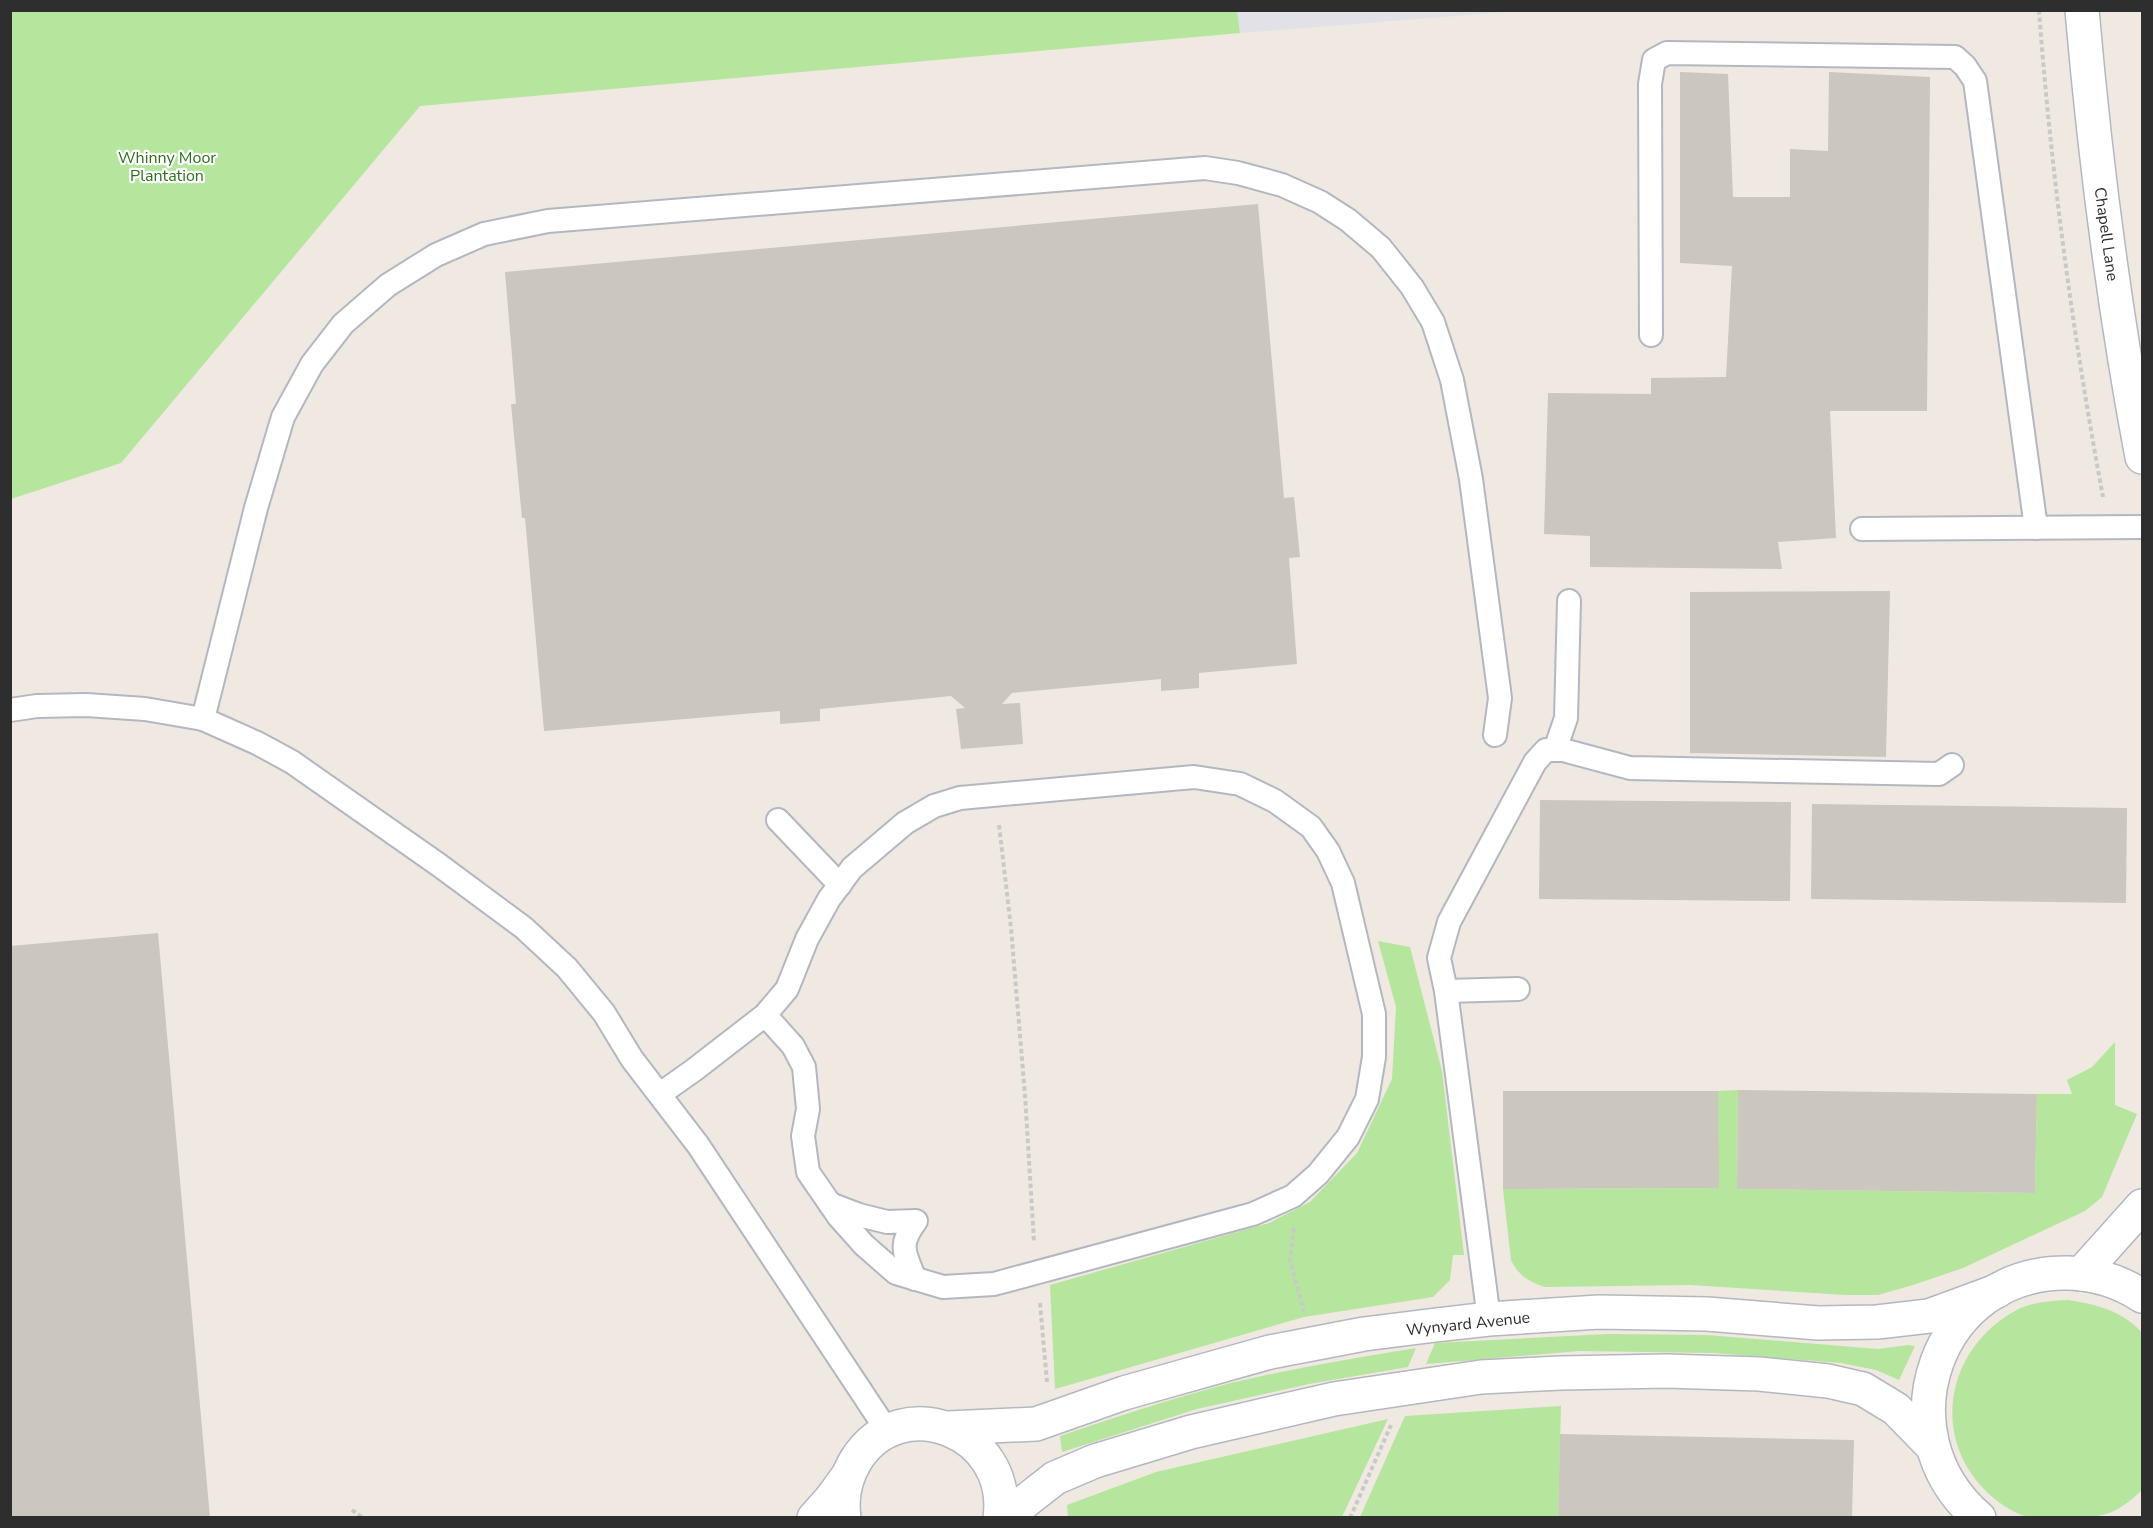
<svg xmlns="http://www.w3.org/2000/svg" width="2153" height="1528" viewBox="0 0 2153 1528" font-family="'Nunito Sans',sans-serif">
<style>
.industrial{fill:#e3e1e8}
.green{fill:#b6e59e}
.building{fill:#cbc7bf}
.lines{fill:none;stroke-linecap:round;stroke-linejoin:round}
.lane-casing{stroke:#b4b7c1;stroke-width:26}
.street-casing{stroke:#b4b7c1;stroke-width:36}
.path{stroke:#c9c9c9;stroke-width:4;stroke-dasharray:4.5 3;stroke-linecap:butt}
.lane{stroke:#fff;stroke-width:22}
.street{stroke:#fff;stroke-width:33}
.labels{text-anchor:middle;stroke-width:4.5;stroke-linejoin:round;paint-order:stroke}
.park-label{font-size:16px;fill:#2c6e1b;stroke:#fff}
.street-label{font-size:16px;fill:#2e2e2e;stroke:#fff}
</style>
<rect width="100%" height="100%" fill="#efe9e1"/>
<!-- industrial -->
<path class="industrial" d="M1237,10L1519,11L1240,33Z"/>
<!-- green -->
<g class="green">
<path d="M1237,10L1240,33L420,106L121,463L11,499V11Z"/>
<path d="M1378,941L1410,947L1442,1071L1464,1255H1453L1450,1280L1433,1297L1304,1317L1055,1389L1050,1285L1269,1223L1310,1202L1357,1153L1392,1079L1396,1007Z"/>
<path d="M2115,1042V1105L2137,1114L2102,1197L2085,1211L1963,1268L1913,1285L1878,1295H1845L1690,1285L1545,1287C1529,1282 1518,1275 1511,1260L1503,1189L1718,1188V1091L1738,1090L1737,1189L2035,1193L2037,1094H2072L2067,1080L2092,1067Z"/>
<path d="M2068,1300C2095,1304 2124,1311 2142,1333V1490C2115,1516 2101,1518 2064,1518C2053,1518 2039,1520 2028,1517C2012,1513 1994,1500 1983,1488C1930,1432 1949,1347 2015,1311C2031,1302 2050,1301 2068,1300Z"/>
<path d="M1608,1334L1707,1335L1878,1349L1908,1345L1915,1346L1899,1380L1876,1370L1841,1363L1713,1353L1579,1351L1426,1364L1435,1343Z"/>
<path d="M1416,1348L1408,1367L1309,1384L1197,1409L1062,1452L1060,1436C1115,1417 1171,1399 1227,1384C1289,1369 1353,1358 1416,1348Z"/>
<path d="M1561,1406L1558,1517H1360L1405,1416Z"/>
<path d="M1388,1419L1342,1517H1068L1067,1505L1156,1472Z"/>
</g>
<!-- building -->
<g class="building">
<path d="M1680,72L1728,74L1733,197H1790V149L1828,151L1829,72L1930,77L1927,411H1830L1836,538L1778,542L1782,569L1590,567V536L1544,534L1548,393L1651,394V378L1726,377L1732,266L1680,263Z"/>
<path d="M1258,204L1284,498L1294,497L1300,557L1289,558L1297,664L1199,673V688L1161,691V679L1012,693L1002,704L1020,703L1023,744L961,749L956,709L965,708L951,696L820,709V721L780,724V711L544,731L525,518H522L511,404H516L505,272Z"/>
<path d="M1890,591L1886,757L1690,753V592Z"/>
<path d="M1540,800L1791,802L1790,901L1539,899Z"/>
<path d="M1812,804L2127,808L2126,903L1811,899Z"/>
<path d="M158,933L210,1518H10V946Z"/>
<path d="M1738,1090L2037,1094L2035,1193L1737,1189Z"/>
<path d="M1503,1091H1718L1719,1188L1503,1189Z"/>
<path d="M1560,1434L1854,1440L1852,1518H1558Z"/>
</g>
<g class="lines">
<defs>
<g id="lane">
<path d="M1651,335L1650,84L1654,60L1667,53L1955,57L1965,66L1975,81L2036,528"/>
<path d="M1862,529L2142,527"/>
<path d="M10,710L37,706L86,705L145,709L203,719L257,743L292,762L439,865L524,928L567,968L604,1013L632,1059L698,1145L888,1432"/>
<path d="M203,719L256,508L283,417L312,364L343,324L388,285L436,255L484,234L548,221L1205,168L1238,173L1282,185L1320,202L1348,220L1381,248L1412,287L1433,322L1452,380L1471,479L1500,698L1495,735"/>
<path d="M1555,750L1566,718L1569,601"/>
<path d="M778,820L840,885"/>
<path d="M1446,991L1518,989"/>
<path d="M660,1094L694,1070L765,1015L787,989L807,939L829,899L852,868L905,823L934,806L960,798L1194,777L1240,784L1275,801L1311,827L1328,851L1343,883L1374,1014V1057L1367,1099L1348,1137L1318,1174L1293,1196L1253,1214L994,1284L943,1287L896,1273L864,1245L839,1217L808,1172L803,1136L808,1109L804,1067L793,1046L765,1015"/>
<path d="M830,1204L859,1215L887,1222L916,1221C898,1245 904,1252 915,1279"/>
<path d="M1489,1319L1446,991L1439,958L1449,922L1535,762L1546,750H1563L1630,768L1939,774L1952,765"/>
</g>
<g id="street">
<path d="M2082,10C2095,160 2114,309 2142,457"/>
<path d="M2081,1274L2142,1206"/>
<path d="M948,1428L1036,1424L1124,1393L1270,1352L1364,1334L1436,1325L1489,1319L1599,1312L1707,1314L1818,1323L1877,1322L1929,1316L1997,1291"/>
<path d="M814,1518L831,1499L847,1477"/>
<path d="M844,1518C841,1497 845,1478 856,1460C901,1388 1012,1432 1000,1518"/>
<path d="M1004,1518L1055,1478L1095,1461L1191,1432L1334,1399L1481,1377L1561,1373L1667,1371L1759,1374L1828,1381L1863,1389L1896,1409L1931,1445"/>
<path d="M1979,1518C1879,1432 1937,1270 2069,1273C2096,1274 2121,1282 2142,1296"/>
</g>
</defs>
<!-- lane casing -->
<use href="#lane" class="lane-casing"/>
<!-- street casing -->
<use href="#street" class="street-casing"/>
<!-- path -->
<g class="path">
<path d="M2039,10C2051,173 2073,336 2103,497"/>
<path d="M999,825L1011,928L1025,1095L1034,1242"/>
<path d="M1294,1228L1290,1261L1304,1311"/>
<path d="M1040,1303L1047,1382"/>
<path d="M352,1510L363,1518"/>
<path d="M1350,1518L1391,1425"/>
</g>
<!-- lane -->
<use href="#lane" class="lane"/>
<!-- street -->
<use href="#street" class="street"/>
</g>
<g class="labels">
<!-- park labels -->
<g class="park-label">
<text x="167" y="163">Whinny Moor<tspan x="167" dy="18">Plantation</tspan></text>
</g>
<!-- street labels -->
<g class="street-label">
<text transform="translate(2107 234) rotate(82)" y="6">Chapell Lane</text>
<text transform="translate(1468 1323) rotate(-6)" y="6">Wynyard Avenue</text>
</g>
</g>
<!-- border -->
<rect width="2153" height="1528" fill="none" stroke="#2e2e2e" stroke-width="24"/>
</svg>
